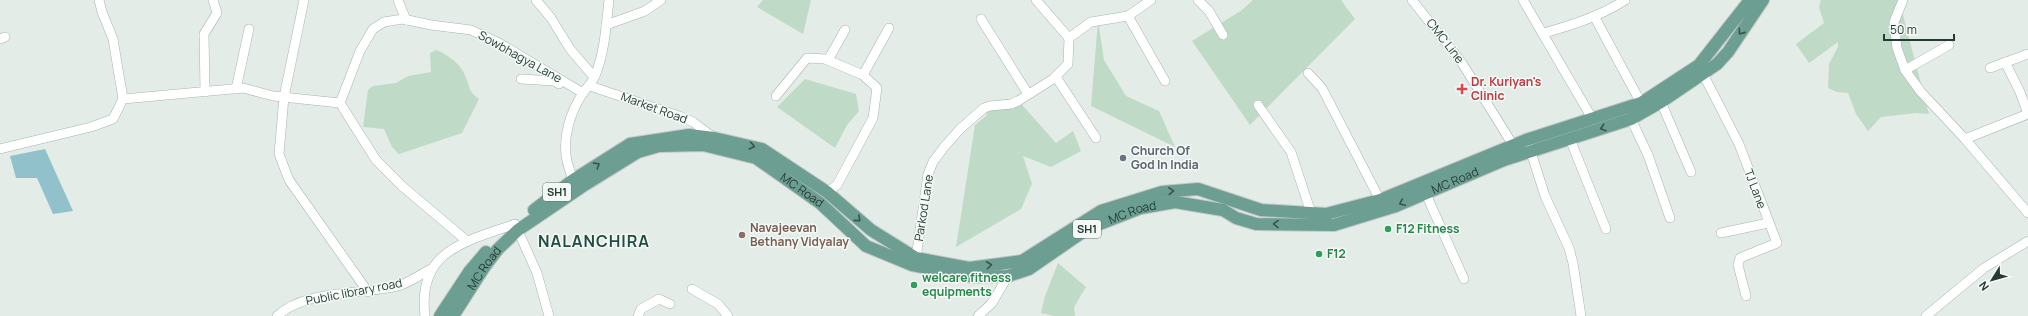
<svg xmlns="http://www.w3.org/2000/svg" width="2028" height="316" viewBox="0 0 2028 316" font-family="Manrope,sans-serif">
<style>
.green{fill:#bfdbc7}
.water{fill:#91c2cc}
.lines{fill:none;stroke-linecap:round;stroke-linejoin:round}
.street-casing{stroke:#a7b4af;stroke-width:10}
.primary-casing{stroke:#c2c8c7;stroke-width:14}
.street{stroke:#fff;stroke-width:9}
.primary{stroke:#6c9e92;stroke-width:12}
.oneway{stroke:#37544d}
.health-dot{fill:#e0444e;stroke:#f4f9f6;stroke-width:1.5}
.worship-dot{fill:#6b7280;stroke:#f4f9f6;stroke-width:1.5}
.leisure-dot{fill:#2e9e5b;stroke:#f4f9f6;stroke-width:1.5}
.education-dot{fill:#8d6e63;stroke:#f4f9f6;stroke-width:1.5}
.labels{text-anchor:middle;stroke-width:3;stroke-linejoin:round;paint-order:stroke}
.shield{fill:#f4f9f6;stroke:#637570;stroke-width:1}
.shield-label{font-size:11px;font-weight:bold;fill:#253c36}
.street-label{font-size:12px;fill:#253c36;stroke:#f4f9f6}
.health-label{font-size:12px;font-weight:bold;fill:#be3a42;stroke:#f4f9f6;text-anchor:start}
.worship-label{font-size:12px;font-weight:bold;fill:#5b616d;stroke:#f4f9f6;text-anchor:start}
.education-label{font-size:12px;font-weight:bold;fill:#785e54;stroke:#f4f9f6;text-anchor:start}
.leisure-label{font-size:12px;font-weight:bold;fill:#27864d;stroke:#f4f9f6;text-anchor:start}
.district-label{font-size:16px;font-weight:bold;letter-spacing:1px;fill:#224d43;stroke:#f4f9f6}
</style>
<rect width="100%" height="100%" fill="#e4ece8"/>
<!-- green -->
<g class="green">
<path d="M763,0H811L803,34L757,7Z"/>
<path d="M1253,0H1341L1355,19L1250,125L1192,41L1242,10Z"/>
<path d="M1821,0H1899L1929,114L1916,113L1881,117L1868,131L1856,114L1848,93L1837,92L1828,88L1829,64L1838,47V42L1809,63L1796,44L1824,23L1819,7Z"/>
<path d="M1098,20L1104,60L1126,96L1159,111L1175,147L1091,106Z"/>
<path d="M436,50C449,55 462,65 466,78C471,89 468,91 479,99L462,133L399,154L392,147L384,129L363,127L368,90L373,86L396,83L408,76L431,72L430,53Z"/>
<path d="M805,79L856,94L859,111L847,125L835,148L777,107Z"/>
<path d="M1017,99L1056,143L1073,131L1081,151L1051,167L1023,156L1032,184L1021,209L956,247L975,125L986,116L990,103L997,100Z"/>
<path d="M1058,263L1086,287L1074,307L1075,316H1054L1041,313L1045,296Z"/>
</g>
<!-- water -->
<path class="water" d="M45,149L73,211L53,214L37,178H16L10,156Z"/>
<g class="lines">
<defs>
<g id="street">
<path d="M99,0L102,12L113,39L123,99"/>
<path d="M304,0L284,97L279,154L289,180L368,292"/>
<path d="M398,0L406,20"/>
<path d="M536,0L551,18L570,49L594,77"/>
<path d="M1036,0L1069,38"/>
<path d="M1198,0L1209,11L1223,35"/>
<path d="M1412,0L1462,63L1516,150"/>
<path d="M1523,0L1593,120"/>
<path d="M1903,0L1894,22L1897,48L1905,70L1921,92L1965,139L2028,213"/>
<path d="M1128,16L1165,81"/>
<path d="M1594,16L1641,103"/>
<path d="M981,19L1028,94"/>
<path d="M606,25L645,11L661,0"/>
<path d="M1544,33C1572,25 1601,16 1625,0"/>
<path d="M0,39L5,37"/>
<path d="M828,60L845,30"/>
<path d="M2005,62L2020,92L2028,114"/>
<path d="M1700,68L1739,144L1777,243L1740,258L1738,265L1746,296"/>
<path d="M1990,68L2028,54"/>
<path d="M1905,70L1949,45"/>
<path d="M1308,73L1322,88L1380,200"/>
<path d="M863,75L889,28"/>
<path d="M1056,77L1096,138"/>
<path d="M521,79L554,81L559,84"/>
<path d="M590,86L679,116L693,122L713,137"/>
<path d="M236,89L249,29"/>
<path d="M205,92L204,34L217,13L213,0"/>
<path d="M776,96L807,58L825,59L863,75L877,88L873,118L837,185L827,192"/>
<path d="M1661,102L1691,172"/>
<path d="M340,103L360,51L373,29L384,22L403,19L431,25L471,30L499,43L583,93"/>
<path d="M1258,105L1291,152L1311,213"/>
<path d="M1631,119L1648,155L1670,218"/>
<path d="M1570,139L1606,229"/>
<path d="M1965,139L2028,114"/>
<path d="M1529,146L1545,196L1569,248L1573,263L1581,316"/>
<path d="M0,149L91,127L113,119L123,99L243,88L273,96L340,103L376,160L402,186L467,241"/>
<path d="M574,185C572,176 569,169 567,161C562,139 570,112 583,93C587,87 592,83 595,76C605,51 606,26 609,0"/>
<path d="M1425,192L1464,279"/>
<path d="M1721,233L1768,223"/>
<path d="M916,258L928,174L933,162L944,147L960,129L984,108L990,106L1011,104L1018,101L1053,79L1068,64L1069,38L1091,22L1128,16L1151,0"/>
<path d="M692,289L718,304L728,316"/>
<path d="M277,316C306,289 361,295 398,286C409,283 421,274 431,269"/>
<path d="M425,316C417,250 465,242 515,224L537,273L549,316"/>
<path d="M638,316L641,309L659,299L670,304"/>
<path d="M978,316L992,303L1008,276"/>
<path d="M1926,316L1984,268L2028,241"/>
</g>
<g id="primary">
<path d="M534,210L573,180L630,144L689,135L714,138L762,149L827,192L871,230L916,258L969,268L1022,261L1101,211L1162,192L1198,189L1261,210L1326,214L1380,200L1526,140L1641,103L1699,65L1750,0"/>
<path d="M440,316L469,272L486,252"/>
<path id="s1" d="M453,316L485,266L498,249L518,230L583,186L638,152L659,146L703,145L756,158L820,203L866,246L912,265L975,277L1008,276L1029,269L1087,229L1141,208L1175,202L1223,210L1236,218L1256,224L1334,225L1396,206L1504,160L1631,119L1661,102L1717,64L1728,52L1763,0"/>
</g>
</defs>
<!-- street casing -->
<use href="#street" class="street-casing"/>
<!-- primary casing -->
<use href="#primary" class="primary-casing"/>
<!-- street -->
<use href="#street" class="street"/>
<!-- primary -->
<use href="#primary" class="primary"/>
</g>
<!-- one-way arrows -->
<defs><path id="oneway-chevron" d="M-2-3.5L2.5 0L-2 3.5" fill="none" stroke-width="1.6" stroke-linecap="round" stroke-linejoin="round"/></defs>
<g class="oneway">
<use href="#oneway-chevron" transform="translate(1741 32) rotate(125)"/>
<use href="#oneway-chevron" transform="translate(1603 128) rotate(162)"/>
<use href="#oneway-chevron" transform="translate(752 146) rotate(12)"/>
<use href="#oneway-chevron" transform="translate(597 165) rotate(-32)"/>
<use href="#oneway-chevron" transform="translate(1171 191) rotate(-3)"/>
<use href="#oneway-chevron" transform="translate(1402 203) rotate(155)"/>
<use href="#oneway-chevron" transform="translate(858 219) rotate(41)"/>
<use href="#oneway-chevron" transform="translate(1276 224) rotate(-179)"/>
<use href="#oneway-chevron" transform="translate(989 265) rotate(-7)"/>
</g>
<!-- markers -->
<path class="health-dot" d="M1460 83h4v4h4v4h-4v4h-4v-4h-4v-4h4z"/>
<circle class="worship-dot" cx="1123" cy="158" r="4"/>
<g class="leisure-dot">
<circle cx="1388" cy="229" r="4"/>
<circle cx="1319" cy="254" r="4"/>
<circle cx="914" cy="285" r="4"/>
</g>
<circle class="education-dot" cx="742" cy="235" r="4"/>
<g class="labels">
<!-- shield labels -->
<g class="shield">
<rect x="543" y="183" width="28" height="18" rx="3"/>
<rect x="1073" y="220" width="28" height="18" rx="3"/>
</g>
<g class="shield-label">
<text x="557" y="196">SH1</text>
<text x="1087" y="233">SH1</text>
</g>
<!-- street labels -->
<g class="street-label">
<text transform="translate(1445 41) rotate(52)" y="4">CMC Line</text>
<text transform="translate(520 57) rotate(29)" y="4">Sowbhagya Lane</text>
<text transform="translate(654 108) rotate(20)" y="4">Market Road</text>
<text dy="4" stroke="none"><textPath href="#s1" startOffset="1137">MC Road</textPath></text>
<text transform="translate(1755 189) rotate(69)" y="4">TJ Lane</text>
<text dy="4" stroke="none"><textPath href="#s1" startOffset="428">MC Road</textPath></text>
<text transform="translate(924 208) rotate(-81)" y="4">Parkod Lane</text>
<text dy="4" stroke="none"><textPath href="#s1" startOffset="801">MC Road</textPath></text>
<text dy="4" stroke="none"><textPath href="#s1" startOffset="57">MC Road</textPath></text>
<text transform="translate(354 292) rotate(-11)" y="4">Public library road</text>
</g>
<!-- health labels -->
<g class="health-label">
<text x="1471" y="86">Dr. Kuriyan's<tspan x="1471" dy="14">Clinic</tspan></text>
</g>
<!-- worship labels -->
<g class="worship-label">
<text x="1131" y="155">Church Of<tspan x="1131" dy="14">God In India</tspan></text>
</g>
<!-- education labels -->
<g class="education-label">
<text x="750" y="232">Navajeevan<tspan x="750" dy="14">Bethany Vidyalay</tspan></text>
</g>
<!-- leisure labels -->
<g class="leisure-label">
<text x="1396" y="233">F12 Fitness</text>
<text x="1327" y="258">F12</text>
<text x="922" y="282">welcare fitness<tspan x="922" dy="14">equipments</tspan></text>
</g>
<!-- district labels -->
<g class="district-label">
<text x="594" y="247">NALANCHIRA</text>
</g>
</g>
<!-- north arrow -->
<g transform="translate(1992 280) rotate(233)" stroke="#f4f9f6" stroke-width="3" paint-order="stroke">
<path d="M0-3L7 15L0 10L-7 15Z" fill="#253c36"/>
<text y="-6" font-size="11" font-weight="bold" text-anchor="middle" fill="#253c36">N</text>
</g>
<!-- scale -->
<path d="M1884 34v6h70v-6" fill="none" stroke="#253c36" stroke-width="2"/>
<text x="1890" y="34" font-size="12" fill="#253c36" stroke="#f4f9f6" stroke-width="3" paint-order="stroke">50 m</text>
</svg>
